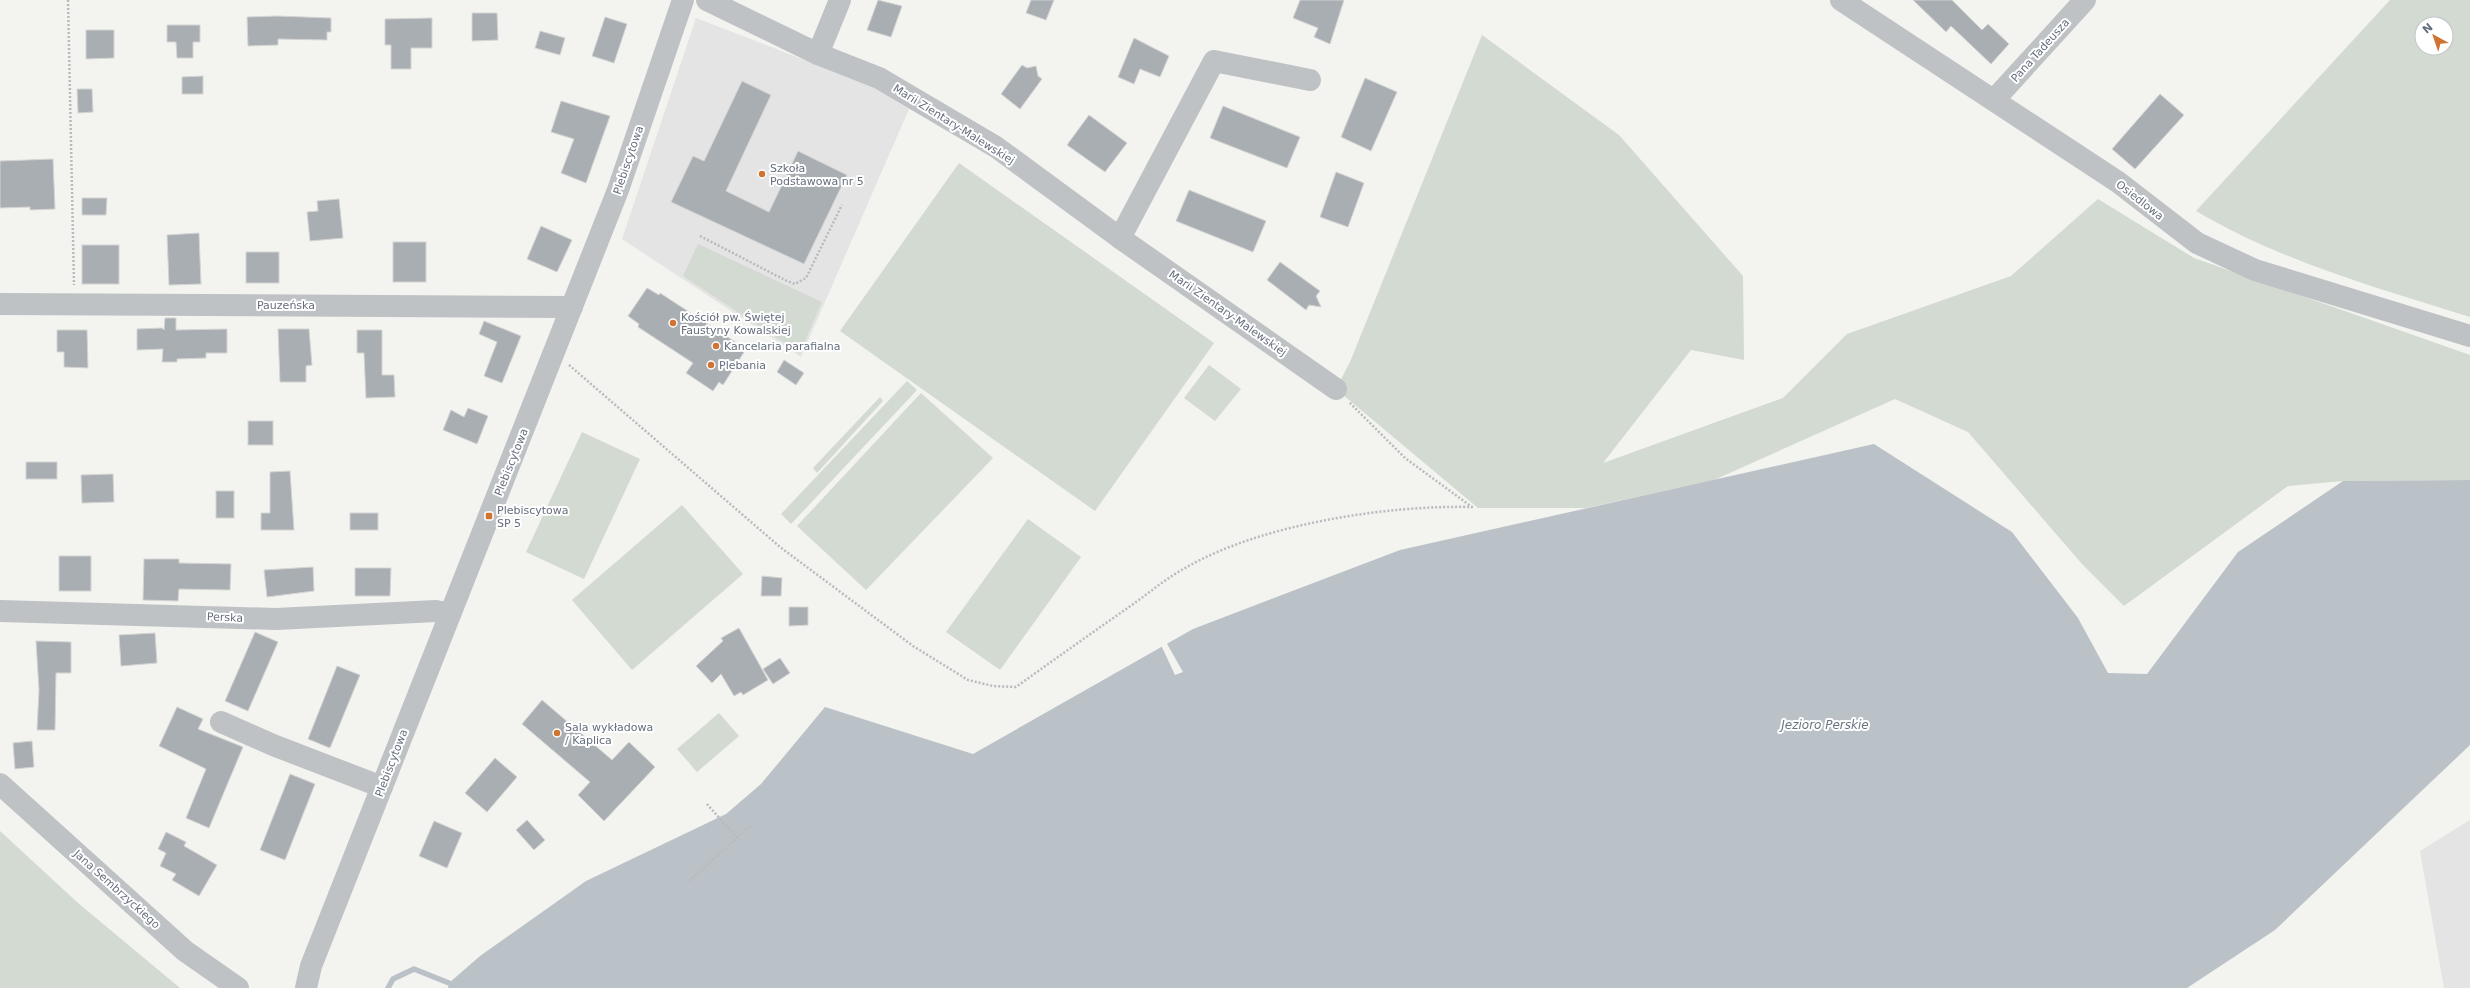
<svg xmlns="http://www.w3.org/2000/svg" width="2470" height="988" viewBox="0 0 2470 988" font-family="'DejaVu Sans',sans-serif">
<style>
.built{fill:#e3e4e3}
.green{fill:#d3dad1;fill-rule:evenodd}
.water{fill:#bbc2c7}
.pier{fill:#f3f3f0}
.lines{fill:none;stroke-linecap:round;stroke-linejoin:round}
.stream{stroke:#bbc2c7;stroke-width:5.5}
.building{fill:#a9aeb3;stroke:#d4d4d3}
.path{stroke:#b9babd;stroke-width:2.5;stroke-dasharray:2 2;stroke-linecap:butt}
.minor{stroke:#bfc2c5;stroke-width:22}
.poi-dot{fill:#d07433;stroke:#fff;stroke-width:1.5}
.labels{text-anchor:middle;stroke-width:4;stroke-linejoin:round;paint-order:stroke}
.street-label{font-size:11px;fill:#656e7e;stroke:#fff}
.poi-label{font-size:11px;fill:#656e7e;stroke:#fff;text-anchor:start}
.water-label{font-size:12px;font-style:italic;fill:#667582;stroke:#fff}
</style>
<rect width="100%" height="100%" fill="#f3f3f0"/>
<!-- built -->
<g class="built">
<path d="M696,18L874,87L909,109L801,357L622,239Z"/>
<path d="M2470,820V988H2444L2420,851Z"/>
</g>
<!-- green -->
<g class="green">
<path d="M2390,0H2470V317C2376,288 2281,261 2196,211ZM2422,24H2446V48H2422Z"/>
<path d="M1482,35L1619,135L1743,276L1744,360L1691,350L1603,463L1783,398L1847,334L2011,276L2098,199L2194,258L2470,355V480L2343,481L2288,486L2124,606L2082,564L1968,432L1895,399L1714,480L1586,508H1478L1336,389L1350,362Z"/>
<path d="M959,163L1214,343L1095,511L840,331Z"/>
<path d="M698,244L822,302L800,353L683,276Z"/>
<path d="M1209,365L1241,389L1215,421L1184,398Z"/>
<path d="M907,381L917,390L791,524L781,514Z"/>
<path d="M921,393L993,458L866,590L797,526Z"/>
<path d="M880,397L883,401L817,473L813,468Z"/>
<path d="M582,432L640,459L584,579L526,552Z"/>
<path d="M682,505L743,574L632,670L572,600Z"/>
<path d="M1028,519L1081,557L1000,670L946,632Z"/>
<path d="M719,713L739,736L697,772L677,749Z"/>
<path d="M0,831L78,903L180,988H0Z"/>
</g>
<!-- water -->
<path class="water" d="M1874,444L2012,532L2078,618L2108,673L2147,674L2238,552L2343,481L2470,480V745L2275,930L2187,988H448L449,983L480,956L586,881L726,814L761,784L825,707L973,754L1193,629L1400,550Z"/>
<!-- pier -->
<path class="pier" d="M1166,642L1183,672L1175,675L1161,645Z"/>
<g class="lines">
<!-- stream -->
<path class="stream" d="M388,988L393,979L414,969L449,983"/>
</g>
<!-- building -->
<g class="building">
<path d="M878,0L902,6L891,37L867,30Z"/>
<path d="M1031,0H1054L1046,20L1026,13Z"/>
<path d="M1300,0H1344L1330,44L1314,37L1318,28L1293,18Z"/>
<path d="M1913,0H1952L1982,30L1988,24L2009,44L1991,64L1951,26L1946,32Z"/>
<path d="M472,13H497L498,40L472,41Z"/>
<path d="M277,16L331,18V32H327V40L278,39V45L248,46L247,17Z"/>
<path d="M605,17L627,24L614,63L592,56Z"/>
<path d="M432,18V48H411V69H391V45H385V19Z"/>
<path d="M167,25H200V42H193V58H177L176,42H167Z"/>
<path d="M86,30H114V58L86,59Z"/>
<path d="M540,31L565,38L560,55L535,48Z"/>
<path d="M1134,38L1169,56L1160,77L1140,69L1134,84L1118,77Z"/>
<path d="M1022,65L1027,68L1036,66L1038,76L1042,79L1020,109L1001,94Z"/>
<path d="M203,76V94H182V77Z"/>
<path d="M1365,78L1397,92L1371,151L1341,137Z"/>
<path d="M742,81L771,95L726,191L769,212L798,151L847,175L804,264L671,202L693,156L704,161Z"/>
<path d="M77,89H92L93,112L78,113Z"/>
<path d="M2160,94L2184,115L2135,169L2112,149Z"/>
<path d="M561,101L610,116L586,183L561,173L574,139L551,132Z"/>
<path d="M1223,106L1300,137L1287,168L1210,138Z"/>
<path d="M1089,115L1127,143L1105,172L1067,145Z"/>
<path d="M53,159L55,209L30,210V207L0,208V161Z"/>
<path d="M1336,172L1364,183L1348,227L1320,217Z"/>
<path d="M1189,190L1266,221L1253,252L1176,221Z"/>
<path d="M82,198H107L106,215H82Z"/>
<path d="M339,199L343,238L310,241L307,212L318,211L317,201Z"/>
<path d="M541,226L572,240L557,272L527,259Z"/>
<path d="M199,233L201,284L169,285L167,235Z"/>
<rect x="393" y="242" width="33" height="40"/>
<rect x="82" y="245" width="37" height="39"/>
<rect x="246" y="252" width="33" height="31"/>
<path d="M1280,262L1320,291L1316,296L1321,307L1309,305L1306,310L1267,280Z"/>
<path d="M647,288L659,295L660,293L746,349L723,385L719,382L713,391L686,373L693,363L638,327L639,324L628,316Z"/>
<path d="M165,318H176V330L227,329V353H206V358L177,359V362H162L163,349L137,350V329L162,328L164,330Z"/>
<path d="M484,321L521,336L502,383L484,376L497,342L479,334Z"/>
<path d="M278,329H309L312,365L306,366V382H280Z"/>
<path d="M57,330H87L88,368L64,367V352H57Z"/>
<path d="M357,330H382V375H394L395,397L366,398L364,353H357Z"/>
<path d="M784,360L804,373L796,385L777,372Z"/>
<path d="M468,408L488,416L477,444L443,430L451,410L464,417Z"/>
<rect x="248" y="421" width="25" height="24"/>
<rect x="26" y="462" width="31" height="17"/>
<path d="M290,471L294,530H261V513H270V472Z"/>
<path d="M113,474L114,502L82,503L81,475Z"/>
<rect x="216" y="491" width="18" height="27"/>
<rect x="350" y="513" width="28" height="17"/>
<rect x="59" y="556" width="32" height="35"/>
<path d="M144,559H179V563L231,564L230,590L179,589L178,601L143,600Z"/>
<path d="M313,567L314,591L267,597L264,570Z"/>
<path d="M355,568H391L390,596H355Z"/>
<path d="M762,576L782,578L781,596H761Z"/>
<path d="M789,607H808V625L789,626Z"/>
<path d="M739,628L768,680L743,695L741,692L734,696L721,674L712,683L696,666L723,641L721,638Z"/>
<path d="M255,632L278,642L248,711L225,701Z"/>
<path d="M155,633L157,663L121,666L119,635Z"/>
<path d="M36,641L71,642V673H56L55,730H37L39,690Z"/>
<path d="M780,658L790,673L773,684L763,669Z"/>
<path d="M337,666L360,675L330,748L308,739Z"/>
<path d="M542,700L612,760L629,742L655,767L604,821L578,795L590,782L522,724Z"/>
<path d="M177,707L203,719L198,729L243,747L209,828L186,818L206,769L159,746Z"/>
<path d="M32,741L34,767L15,769L13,743Z"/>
<path d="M495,758L517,777L487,812L465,793Z"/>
<path d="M290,774L315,784L285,860L260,850Z"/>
<path d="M527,820L545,840L534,850L516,830Z"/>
<path d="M434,821L462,833L447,868L419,856Z"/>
<path d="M166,832L186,842L184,846L217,865L199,896L172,880L176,874L160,866L166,853L158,849Z"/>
</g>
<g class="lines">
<!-- path -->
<g class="path">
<path d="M68,0L74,285"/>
<path d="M700,236L785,280L795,284L806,278L842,205"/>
<path d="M569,365L780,547L913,646L968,680L993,686L1016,687C1055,659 1093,632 1132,605C1150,592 1168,577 1187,567C1262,524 1387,505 1472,507L1405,458L1349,402"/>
<path d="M737,838L752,825"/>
<path d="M689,881L737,838L707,804"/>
</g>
<!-- minor -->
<g class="minor">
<path d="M707,0L818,54L879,78L996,147L1120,238L1336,389"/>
<path d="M1841,0L2118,182L2197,243L2255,270L2470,336"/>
<path d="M818,54L840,0"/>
<path d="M1994,100L2085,0"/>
<path d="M1120,238L1214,61L1310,80"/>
<path d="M0,304L572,307"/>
<path d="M0,611L276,619L436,611L450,614"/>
<path d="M221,722L273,745L382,787"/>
<path d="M0,784L185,951L238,988"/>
<path d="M306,988L311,966L618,190L683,0"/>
</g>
</g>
<!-- markers -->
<g class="poi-dot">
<circle cx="762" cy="174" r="4"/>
<circle cx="673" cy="323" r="4"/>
<circle cx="716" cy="346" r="4"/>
<circle cx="711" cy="365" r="4"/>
<rect x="485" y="512" width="8" height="8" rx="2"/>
<circle cx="557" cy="733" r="4"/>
</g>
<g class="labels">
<!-- street labels -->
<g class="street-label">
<text transform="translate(2040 50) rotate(-48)" y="4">Pana Tadeusza</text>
<text transform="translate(954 124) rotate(32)" y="4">Marii Zientary-Malewskiej</text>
<text transform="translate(628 160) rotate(-71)" y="4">Plebiscytowa</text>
<text transform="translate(2140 200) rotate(38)" y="4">Osiedlowa</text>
<text x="286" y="309">Pauzeńska</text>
<text transform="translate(1228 313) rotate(35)" y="4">Marii Zientary-Malewskiej</text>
<text transform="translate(511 462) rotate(-68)" y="4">Plebiscytowa</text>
<text transform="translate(225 617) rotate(2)" y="4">Perska</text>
<text transform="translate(391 763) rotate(-69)" y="4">Plebiscytowa</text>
<text transform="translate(117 889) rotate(42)" y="4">Jana Sembrzyckiego</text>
</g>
<!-- poi labels -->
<g class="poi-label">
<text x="770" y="172">Szkoła<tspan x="770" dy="13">Podstawowa nr 5</tspan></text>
<text x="681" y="321">Kościół pw. Świętej<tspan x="681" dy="13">Faustyny Kowalskiej</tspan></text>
<text x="724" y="350">Kancelaria parafialna</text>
<text x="719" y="369">Plebania</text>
<text x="497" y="514">Plebiscytowa<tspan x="497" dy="13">SP 5</tspan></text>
<text x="565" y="731">Sala wykładowa<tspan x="565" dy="13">/ Kaplica</tspan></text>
</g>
<!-- water labels -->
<g class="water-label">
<text x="1825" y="729">Jezioro Perskie</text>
</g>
</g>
<!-- north arrow -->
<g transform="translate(2434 36) rotate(320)"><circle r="19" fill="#ffffff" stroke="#c1c5cb"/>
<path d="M0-3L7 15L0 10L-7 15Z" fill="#d07433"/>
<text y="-6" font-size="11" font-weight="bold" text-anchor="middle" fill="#656e7e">N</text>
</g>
</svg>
